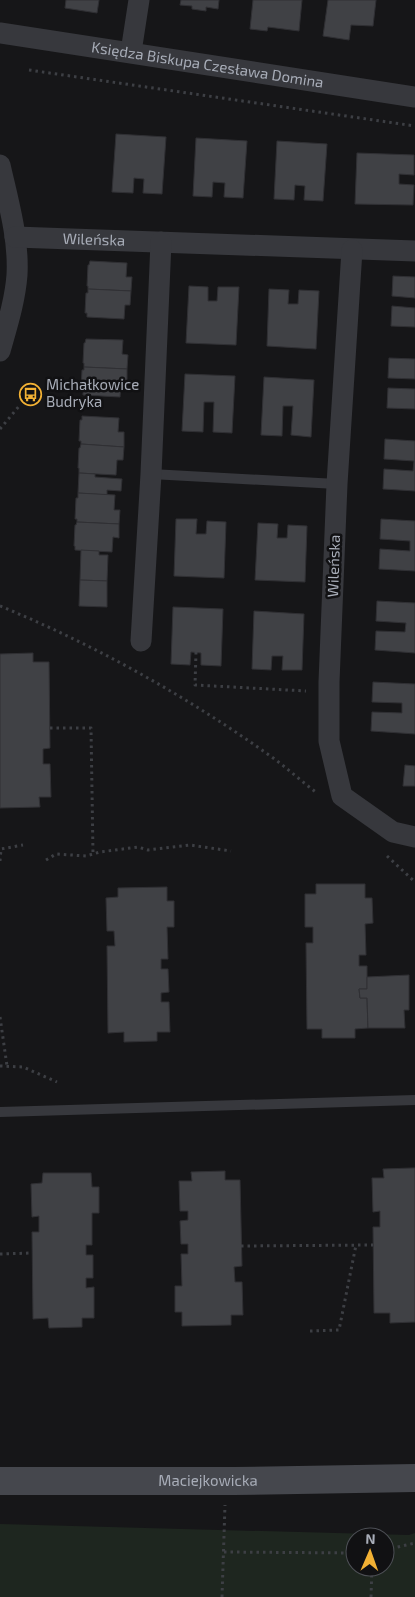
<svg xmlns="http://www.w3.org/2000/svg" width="415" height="1597" viewBox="0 0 415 1597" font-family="'Exo 2',sans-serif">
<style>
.green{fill:#1e261f;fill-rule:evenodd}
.building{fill:#404145;stroke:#303034}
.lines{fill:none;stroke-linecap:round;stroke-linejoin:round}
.path{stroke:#3d3f44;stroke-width:3;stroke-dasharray:2.5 4;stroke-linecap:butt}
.lane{stroke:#37383d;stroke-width:10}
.street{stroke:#37383d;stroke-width:21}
.secondary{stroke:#45474d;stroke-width:28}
.labels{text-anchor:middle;stroke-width:5;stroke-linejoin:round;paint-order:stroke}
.street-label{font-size:15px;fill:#a8adb8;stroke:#111113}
.poi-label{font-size:15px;fill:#a8adb8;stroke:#111113;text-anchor:start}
</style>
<rect width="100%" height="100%" fill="#161618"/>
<!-- green -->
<path class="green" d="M0,1524L409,1535L415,1533V1597H0ZM355,1537H385V1567H355Z"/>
<!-- building -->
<g class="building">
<path d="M66,0H99L97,13L65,8Z"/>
<path d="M181,0H219L218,9L206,7V11L192,9V6L180,5Z"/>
<path d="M253,0H302L299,31L268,27L267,31L250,29Z"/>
<path d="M328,0H376L373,26L351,25L349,40L323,36Z"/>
<path d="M116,134L166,137L162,194L143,193L144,179L134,178L133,193L112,192Z"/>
<path d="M196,138L247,141L243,198L224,197L225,183L213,182L212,197L193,196Z"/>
<path d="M277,141L327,144L323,201L304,200L305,186L295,185L294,200L274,199Z"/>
<path d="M357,153L414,155V175L399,174V184L414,185L413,205L355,204Z"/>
<path d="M90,261L127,263L126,277H132L131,291L88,289V286H87L88,265H89Z"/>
<path d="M393,276L415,277V298L392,296Z"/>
<path d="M189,286L208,287V301H217L218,287H239L236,345L186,343Z"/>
<path d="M88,289L131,291L130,305H125L124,319L87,317V313H85L86,293H88Z"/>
<path d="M269,289L289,290L288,304H298L299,290L319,291L316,349L267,346Z"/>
<path d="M392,306L415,308V327L391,326Z"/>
<path d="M86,339L123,340L122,354L128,355L127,369L84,367V363H83L84,343H85Z"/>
<path d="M389,358L415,359V379L388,378Z"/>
<path d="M84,367L127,369V382H121L120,397L83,395V391H81L82,370H84Z"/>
<path d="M185,374L235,376L232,433L213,432L214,402H204L203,432L182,431Z"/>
<path d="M264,377L314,380L311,437L291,435L293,406H283L282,436L261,435Z"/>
<path d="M388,388L415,389V409L387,408Z"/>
<path d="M82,416L119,418L118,432H124V447L81,444V441H79L80,420H82Z"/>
<path d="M385,439L415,441V491L383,489L384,469L413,471L414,461L384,459Z"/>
<path d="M81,444L124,447L123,460H117L116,475L79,473V468H78L79,448H80Z"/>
<path d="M79,473L95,474V477L122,479L121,491L107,490V495L78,493Z"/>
<path d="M78,493L115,495L114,510H120L119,524L77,522V519H75L76,498H78Z"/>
<path d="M176,519H197L196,534H206L207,521L226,522L224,578L174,576Z"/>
<path d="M381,519L415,521V571L379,569L380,549L410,551V541L380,539Z"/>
<path d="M77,522L119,524V538L113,537L112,552L75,550V546H74L75,525H76Z"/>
<path d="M258,523L278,524L277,538H287L288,525L307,526L305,582L255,580Z"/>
<path d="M81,550L99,551V555H108L107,581L80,580Z"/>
<path d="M80,580L107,581V607L79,606Z"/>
<path d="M377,601L415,603V653L375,650L376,631L405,632L406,623L376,621Z"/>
<path d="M173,607L223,609L221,666L201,665V653L191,652L190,665L171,664Z"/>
<path d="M254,611L304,614L302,670H282L283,656H272L271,670L252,669Z"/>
<path d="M33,653V662H49L50,748L43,749V764H50L51,797H39L40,807L0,808V654Z"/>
<path d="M373,682L415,684V734L371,731L372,712L402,713V703L372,702Z"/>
<path d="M405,765L415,766V786H403Z"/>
<path d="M316,884H365V898H372L373,923L365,924L366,955H359V966H367V989H359L360,998H367L368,1028L355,1029V1038H322V1029H307L306,943H313V927H305V894H316Z"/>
<path d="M167,887V901H174V927H167L168,959H161V969H168L169,992L161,993V1002H169L170,1032H157V1041L124,1042V1032L108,1033L107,946H115L114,931H107L106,898L118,897V888Z"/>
<path d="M409,975V1010H404L405,1028H368L367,998H360L359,989H367V977Z"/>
<path d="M412,1168H415V1322L390,1323V1313H374L373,1227H380V1211L373,1212L372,1178H384L383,1169Z"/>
<path d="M225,1171V1180H240L242,1266L234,1267L235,1282H242L243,1315H231V1325L182,1326V1312H175V1286H182L181,1254H188V1244H181L180,1221L188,1220V1211H180L179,1181H192L191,1172Z"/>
<path d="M43,1173H91L92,1187H99V1213H92V1245H86V1255H93V1278H86V1288L94,1287V1318H82V1327L49,1328L48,1318L33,1319L32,1232H39V1216L32,1217L31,1184L42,1183Z"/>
</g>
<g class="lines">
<!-- path -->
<g class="path">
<path d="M29,70L415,126"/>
<path d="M0,429L20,405"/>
<path d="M0,606C95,645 186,696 269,755C286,767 301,781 317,793"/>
<path d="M196,652L195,685L306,691"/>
<path d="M50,728H91L93,854"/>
<path d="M387,856L415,882"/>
<path d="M46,860L56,854L86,856L100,852L138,847L148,850L190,845L231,851"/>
<path d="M0,861L1,849L23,845"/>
<path d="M0,1017L7,1066"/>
<path d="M0,1066L23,1067L57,1082"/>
<path d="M241,1246L373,1245"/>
<path d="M0,1254L32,1253"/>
<path d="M310,1331L339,1330L356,1245"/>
<path d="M385,1550L415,1543"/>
<path d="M224,1552L355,1553"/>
<path d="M222,1597L225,1505"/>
<path d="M371,1597L372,1567"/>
</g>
<!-- lane -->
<g class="lane">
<path d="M151,474L337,484"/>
<path d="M0,1112L415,1100"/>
</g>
<!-- street -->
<g class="street">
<path id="s1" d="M0,33L415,97"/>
<path d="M131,52L139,0"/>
<path d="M0,165C8,201 19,238 17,275C15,301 7,326 0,351"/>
<path id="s2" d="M15,237L415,251"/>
<path d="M352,250L337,484L329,682V741L342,796L393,832L415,837"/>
<path d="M141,641L151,474L161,242"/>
</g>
<!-- secondary -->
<path class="secondary" id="s3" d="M0,1481H234L415,1478"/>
</g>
<!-- icons -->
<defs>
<symbol id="bus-ring" viewBox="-11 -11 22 22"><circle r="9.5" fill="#111113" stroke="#f2b134" stroke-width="1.5"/><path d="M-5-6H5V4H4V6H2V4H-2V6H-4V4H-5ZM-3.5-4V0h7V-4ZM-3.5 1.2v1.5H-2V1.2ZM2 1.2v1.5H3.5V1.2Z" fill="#f2b134"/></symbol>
</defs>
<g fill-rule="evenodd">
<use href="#bus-ring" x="18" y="382" width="25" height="25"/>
</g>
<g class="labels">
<!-- street labels -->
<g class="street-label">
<text dy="5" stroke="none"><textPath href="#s1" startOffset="210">Księdza Biskupa Czesława Domina</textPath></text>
<text dy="5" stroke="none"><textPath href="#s2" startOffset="79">Wileńska</textPath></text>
<text transform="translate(334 566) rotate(-88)" y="5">Wileńska</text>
<text dy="5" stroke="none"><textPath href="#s3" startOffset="208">Maciejkowicka</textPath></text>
</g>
<!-- poi labels -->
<g class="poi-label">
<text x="46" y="390">Michałkowice<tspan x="46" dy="17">Budryka</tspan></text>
</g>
</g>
<!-- north arrow -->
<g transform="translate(370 1552) rotate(2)"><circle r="24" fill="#111113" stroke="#4d4f55"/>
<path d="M0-4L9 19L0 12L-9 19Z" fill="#f2b134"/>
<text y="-8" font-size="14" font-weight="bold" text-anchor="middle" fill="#a8adb8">N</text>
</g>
</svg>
